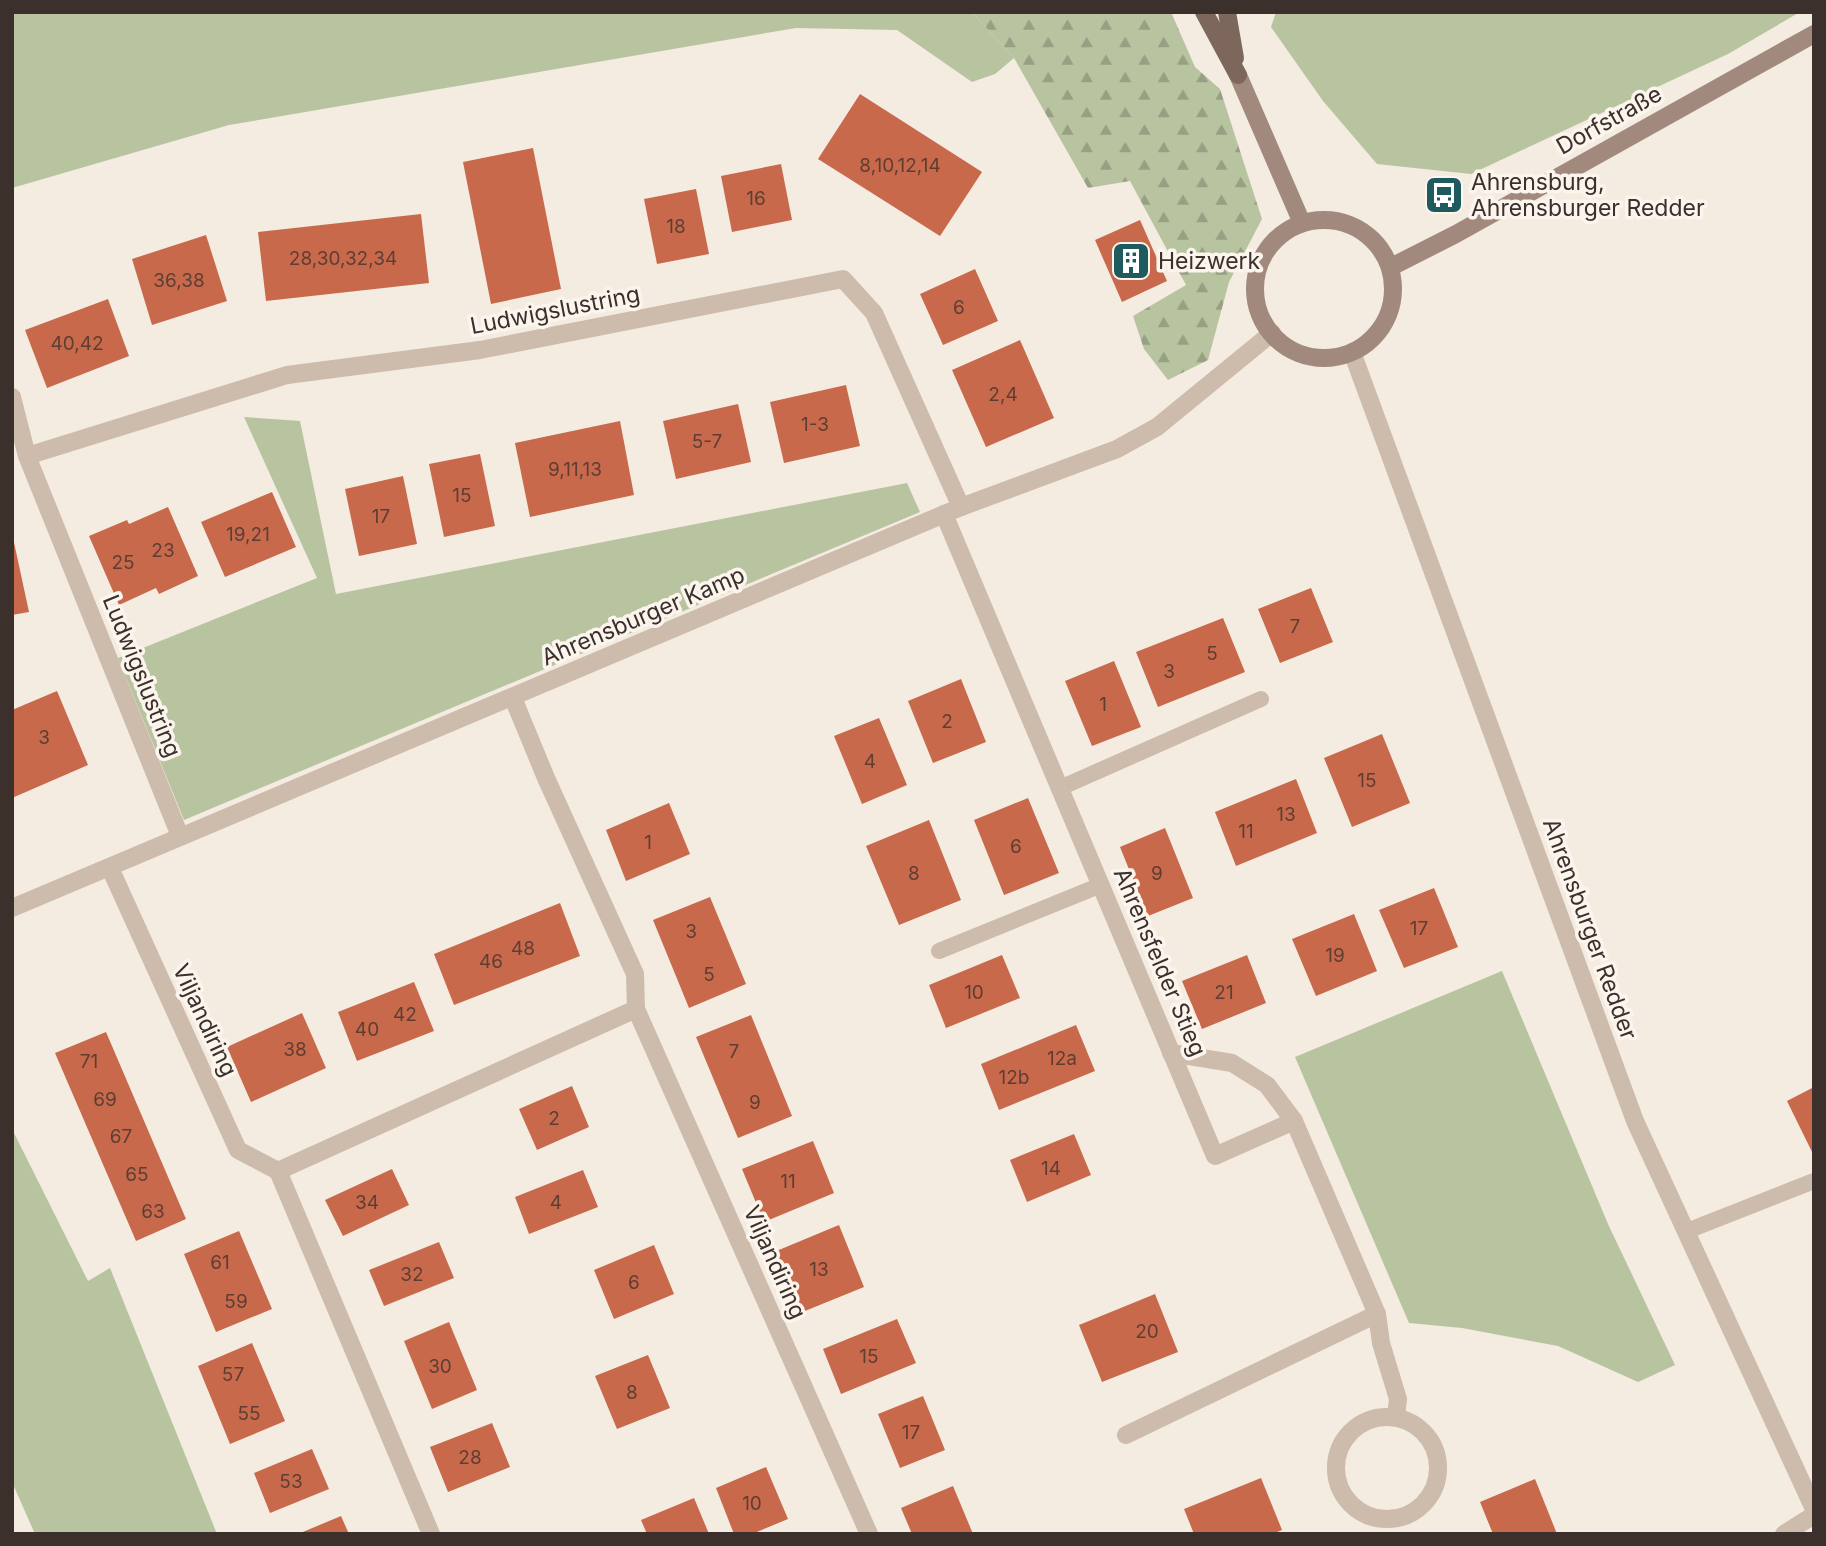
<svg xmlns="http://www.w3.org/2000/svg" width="1826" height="1546" viewBox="0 0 1826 1546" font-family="Inter,sans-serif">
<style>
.green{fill:#b8c4a0}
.forest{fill:url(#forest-firs)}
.building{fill:#c8694b}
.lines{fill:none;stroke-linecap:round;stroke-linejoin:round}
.lane{stroke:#cdbbac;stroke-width:16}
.street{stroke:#cdbbac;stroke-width:18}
.secondary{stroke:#a18a7d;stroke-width:18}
.primary{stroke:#7d675c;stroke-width:18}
.labels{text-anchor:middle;stroke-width:7;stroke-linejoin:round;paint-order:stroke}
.number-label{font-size:19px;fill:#5e3e33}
.street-label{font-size:23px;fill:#3b302b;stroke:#fbf5ee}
.poi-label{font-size:23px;fill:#3b302b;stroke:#fbf5ee;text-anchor:start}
</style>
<defs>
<pattern id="forest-firs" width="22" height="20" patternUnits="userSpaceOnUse" patternTransform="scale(1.75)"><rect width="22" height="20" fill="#b8c4a0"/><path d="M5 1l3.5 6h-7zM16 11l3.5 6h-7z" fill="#97a083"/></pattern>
</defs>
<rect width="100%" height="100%" fill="#f4ebe1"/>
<!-- green -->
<g class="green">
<path d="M12,12H972L1014,58L995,74L972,82L897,30L796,28L229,125L12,188Z"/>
<path d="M1276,12H1800L1728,54L1471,174L1377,164L1323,101L1271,27Z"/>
<path d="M244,417L300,421L336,594L907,483L920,512L184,820L118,658L317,578Z"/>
<path d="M1502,971L1608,1224L1675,1365L1638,1382L1558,1346L1462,1328L1409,1323L1295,1057Z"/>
<path d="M12,1129L88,1281L110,1268L217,1534H35L12,1482Z"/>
</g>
<!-- forest -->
<path class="forest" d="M972,12H1171L1195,67L1220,89L1262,219L1229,282L1208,360L1168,380L1144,349L1133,316L1186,285L1130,181L1088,188L1014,58Z"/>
<!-- building -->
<g class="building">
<path d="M860,94L982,172L940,236L818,159Z"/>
<path d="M533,148L561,289L491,304L463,162Z"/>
<path d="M781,164L792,220L732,232L721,176Z"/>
<path d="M696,189L709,254L657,264L644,199Z"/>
<path d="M421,214L429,283L266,301L258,232Z"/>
<path d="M1140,220L1167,281L1122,302L1095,240Z"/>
<path d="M206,235L227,301L152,325L132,259Z"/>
<path d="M975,269L998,321L943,345L920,294Z"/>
<path d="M108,299L129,356L47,388L25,330Z"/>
<path d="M1020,340L1054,418L986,447L952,370Z"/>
<path d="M846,385L860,446L784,463L770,402Z"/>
<path d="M738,404L751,462L676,479L663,421Z"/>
<path d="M620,421L634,495L530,517L515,443Z"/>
<path d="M480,454L495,526L444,537L429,464Z"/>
<path d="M403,476L417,544L359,556L345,489Z"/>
<path d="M272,492L296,547L225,577L201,522Z"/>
<path d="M168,507L198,576L159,594L156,588L119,605L89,536L127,520L129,524Z"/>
<path d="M12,533L29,612L12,615Z"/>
<path d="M1311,588L1333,642L1280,663L1258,609Z"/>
<path d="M1223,618L1245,672L1158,707L1136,652Z"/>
<path d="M1114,661L1141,727L1092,746L1065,681Z"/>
<path d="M961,679L986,742L933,763L908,701Z"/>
<path d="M57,691L88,765L12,798V710Z"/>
<path d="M879,718L907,785L862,804L834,736Z"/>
<path d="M1382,734L1410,803L1352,827L1324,758Z"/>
<path d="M1296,779L1317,833L1236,866L1215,812Z"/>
<path d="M1028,798L1059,873L1004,895L974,820Z"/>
<path d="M669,803L690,854L626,881L606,830Z"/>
<path d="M929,820L961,900L899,925L866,846Z"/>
<path d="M1165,828L1193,898L1148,916L1120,847Z"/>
<path d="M1434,888L1458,947L1404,968L1379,910Z"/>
<path d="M710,897L746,984L689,1008L653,920Z"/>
<path d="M560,903L580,956L454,1005L434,954Z"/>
<path d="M1354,914L1377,971L1316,996L1292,939Z"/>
<path d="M1002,955L1020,998L946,1028L929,985Z"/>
<path d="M1247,955L1266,1003L1202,1029L1182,981Z"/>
<path d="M414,982L434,1031L357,1061L338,1012Z"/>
<path d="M302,1013L326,1068L251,1102L227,1047Z"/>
<path d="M751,1015L792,1116L738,1138L696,1037Z"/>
<path d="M1076,1025L1095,1071L999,1110L981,1064Z"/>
<path d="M106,1032L186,1219L136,1241L55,1053Z"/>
<path d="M572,1086L589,1127L537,1150L519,1109Z"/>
<path d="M1814,1087V1156L1787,1101Z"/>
<path d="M1074,1134L1091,1175L1027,1202L1010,1160Z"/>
<path d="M813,1141L834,1193L764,1222L742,1169Z"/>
<path d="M392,1169L409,1205L343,1236L325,1200Z"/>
<path d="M583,1170L598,1207L529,1234L515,1197Z"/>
<path d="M839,1225L864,1287L800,1313L774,1252Z"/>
<path d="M239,1231L272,1309L216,1332L184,1254Z"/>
<path d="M439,1242L454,1278L384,1306L369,1270Z"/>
<path d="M654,1245L674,1294L614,1319L594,1270Z"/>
<path d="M1155,1294L1178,1352L1102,1382L1079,1325Z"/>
<path d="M897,1319L916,1363L841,1394L823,1349Z"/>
<path d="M449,1322L477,1390L432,1409L404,1341Z"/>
<path d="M252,1343L285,1421L230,1444L198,1366Z"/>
<path d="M648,1355L670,1408L617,1429L595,1376Z"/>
<path d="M923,1396L945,1450L900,1468L878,1414Z"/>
<path d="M492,1423L510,1467L448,1492L430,1447Z"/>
<path d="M312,1449L329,1489L270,1513L254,1473Z"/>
<path d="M766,1467L788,1519L752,1534H734L716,1488Z"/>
<path d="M1261,1478L1282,1530L1272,1534H1194L1184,1509Z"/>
<path d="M1535,1479L1557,1534H1493L1480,1502Z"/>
<path d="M953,1486L973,1534H912L901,1508Z"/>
<path d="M694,1498L709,1534H647L641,1520Z"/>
<path d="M341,1516L349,1534H298Z"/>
</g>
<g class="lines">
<!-- lane -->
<g class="lane">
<path d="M1060,788L1261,699"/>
<path d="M939,951L1101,885"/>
<path d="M1687,1231L1814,1181"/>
</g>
<!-- street -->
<g class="street">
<path d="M1352,352L1635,1121L1814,1509"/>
<path d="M12,397L27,456"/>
<path d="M944,514L1215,1156L1294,1121L1377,1314L1381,1343L1398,1399L1396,1417"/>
<path d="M513,698L546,778L635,974L636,1009L869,1534"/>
<path d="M180,836L27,456L287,375L480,350L843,279L874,313L961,507"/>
<path d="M110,868L238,1150L278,1171L431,1534"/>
<path d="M12,908L961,507L1117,449L1157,427L1272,333"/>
<path d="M1171,1053L1232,1063L1267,1085L1294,1121"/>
<path d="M278,1171L636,1009"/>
<circle cx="1387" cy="1468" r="51"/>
<path d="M1126,1435L1377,1314"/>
<path d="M1784,1534L1814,1515"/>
</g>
<!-- secondary -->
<g class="secondary">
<path d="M1238,75L1302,223"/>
<circle cx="1324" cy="289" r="69"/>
<path d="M1391,267L1456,234L1814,34"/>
</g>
<!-- primary -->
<g class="primary">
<path d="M1204,12L1238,75"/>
<path d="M1227,12L1235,58"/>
</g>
</g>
<!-- icons -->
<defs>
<symbol id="bus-square" viewBox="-11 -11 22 22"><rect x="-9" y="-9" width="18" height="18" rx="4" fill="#1f5a5e" stroke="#fbf5ee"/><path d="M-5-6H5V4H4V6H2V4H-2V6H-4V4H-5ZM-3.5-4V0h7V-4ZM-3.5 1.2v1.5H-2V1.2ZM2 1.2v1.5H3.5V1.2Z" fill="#fff"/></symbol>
<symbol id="building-square" viewBox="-11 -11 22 22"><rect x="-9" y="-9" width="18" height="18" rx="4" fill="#1f5a5e" stroke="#fbf5ee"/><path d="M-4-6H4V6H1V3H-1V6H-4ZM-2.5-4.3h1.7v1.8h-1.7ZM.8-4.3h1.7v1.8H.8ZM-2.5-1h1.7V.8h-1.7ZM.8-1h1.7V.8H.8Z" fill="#fff"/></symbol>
</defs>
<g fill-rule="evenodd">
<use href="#bus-square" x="1422" y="173" width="44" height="44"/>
<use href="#building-square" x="1109" y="239" width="44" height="44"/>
</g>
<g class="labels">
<!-- number labels -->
<g class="number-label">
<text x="900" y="172">8,10,12,14</text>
<text x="756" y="205">16</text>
<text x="676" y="233">18</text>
<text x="343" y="265">28,30,32,34</text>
<text x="179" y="287">36,38</text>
<text x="959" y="314">6</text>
<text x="77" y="350">40,42</text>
<text x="1003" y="401">2,4</text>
<text x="815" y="431">1-3</text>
<text x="707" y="448">5-7</text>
<text x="575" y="476">9,11,13</text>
<text x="462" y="502">15</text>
<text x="381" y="523">17</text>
<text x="248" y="541">19,21</text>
<text x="163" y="557">23</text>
<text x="123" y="569">25</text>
<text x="1295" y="633">7</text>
<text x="1212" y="660">5</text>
<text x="1169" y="678">3</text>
<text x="1103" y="711">1</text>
<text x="947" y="728">2</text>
<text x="44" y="744">3</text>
<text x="870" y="768">4</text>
<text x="1367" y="787">15</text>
<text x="1286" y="821">13</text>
<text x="1246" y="838">11</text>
<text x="648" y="849">1</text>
<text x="1016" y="853">6</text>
<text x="914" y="880">8</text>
<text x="1157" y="880">9</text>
<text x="1419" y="935">17</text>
<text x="691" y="938">3</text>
<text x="523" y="955">48</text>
<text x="1335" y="962">19</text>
<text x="491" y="968">46</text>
<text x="709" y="981">5</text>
<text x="974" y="999">10</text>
<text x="1224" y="999">21</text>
<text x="405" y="1021">42</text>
<text x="367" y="1036">40</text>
<text x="295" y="1056">38</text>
<text x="734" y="1058">7</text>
<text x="1062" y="1065">12a</text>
<text x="89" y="1068">71</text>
<text x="1014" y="1084">12b</text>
<text x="105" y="1106">69</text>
<text x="755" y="1109">9</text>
<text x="554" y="1125">2</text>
<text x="121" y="1143">67</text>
<text x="1051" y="1175">14</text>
<text x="137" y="1181">65</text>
<text x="788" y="1188">11</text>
<text x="367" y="1209">34</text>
<text x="556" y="1209">4</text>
<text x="153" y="1218">63</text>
<text x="220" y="1269">61</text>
<text x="819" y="1276">13</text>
<text x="412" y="1281">32</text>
<text x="634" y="1289">6</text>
<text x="236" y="1308">59</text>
<text x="1147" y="1338">20</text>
<text x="869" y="1363">15</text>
<text x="440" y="1373">30</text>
<text x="233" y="1381">57</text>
<text x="632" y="1399">8</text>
<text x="249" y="1420">55</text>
<text x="911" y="1439">17</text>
<text x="470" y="1464">28</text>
<text x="291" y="1488">53</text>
<text x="752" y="1510">10</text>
</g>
<!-- street labels -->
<g class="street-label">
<text transform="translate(1609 120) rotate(-29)" y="8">Dorfstraße</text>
<text transform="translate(555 310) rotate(-11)" y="8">Ludwigslustring</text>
<text transform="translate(643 616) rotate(-23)" y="8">Ahrensburger Kamp</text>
<text transform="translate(142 676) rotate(68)" y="8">Ludwigslustring</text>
<text transform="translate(1590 929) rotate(70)" y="8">Ahrensburger Redder</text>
<text transform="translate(1160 962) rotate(67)" y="8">Ahrensfelder Stieg</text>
<text transform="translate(205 1020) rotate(65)" y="8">Viljandiring</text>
<text transform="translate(775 1262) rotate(66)" y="8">Viljandiring</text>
</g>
<!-- poi labels -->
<g class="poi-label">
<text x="1471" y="190">Ahrensburg,<tspan x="1471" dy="26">Ahrensburger Redder</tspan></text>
<text x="1158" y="269">Heizwerk</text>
</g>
</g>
<!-- border -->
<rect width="1826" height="1546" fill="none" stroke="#3b302b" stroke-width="28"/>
</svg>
